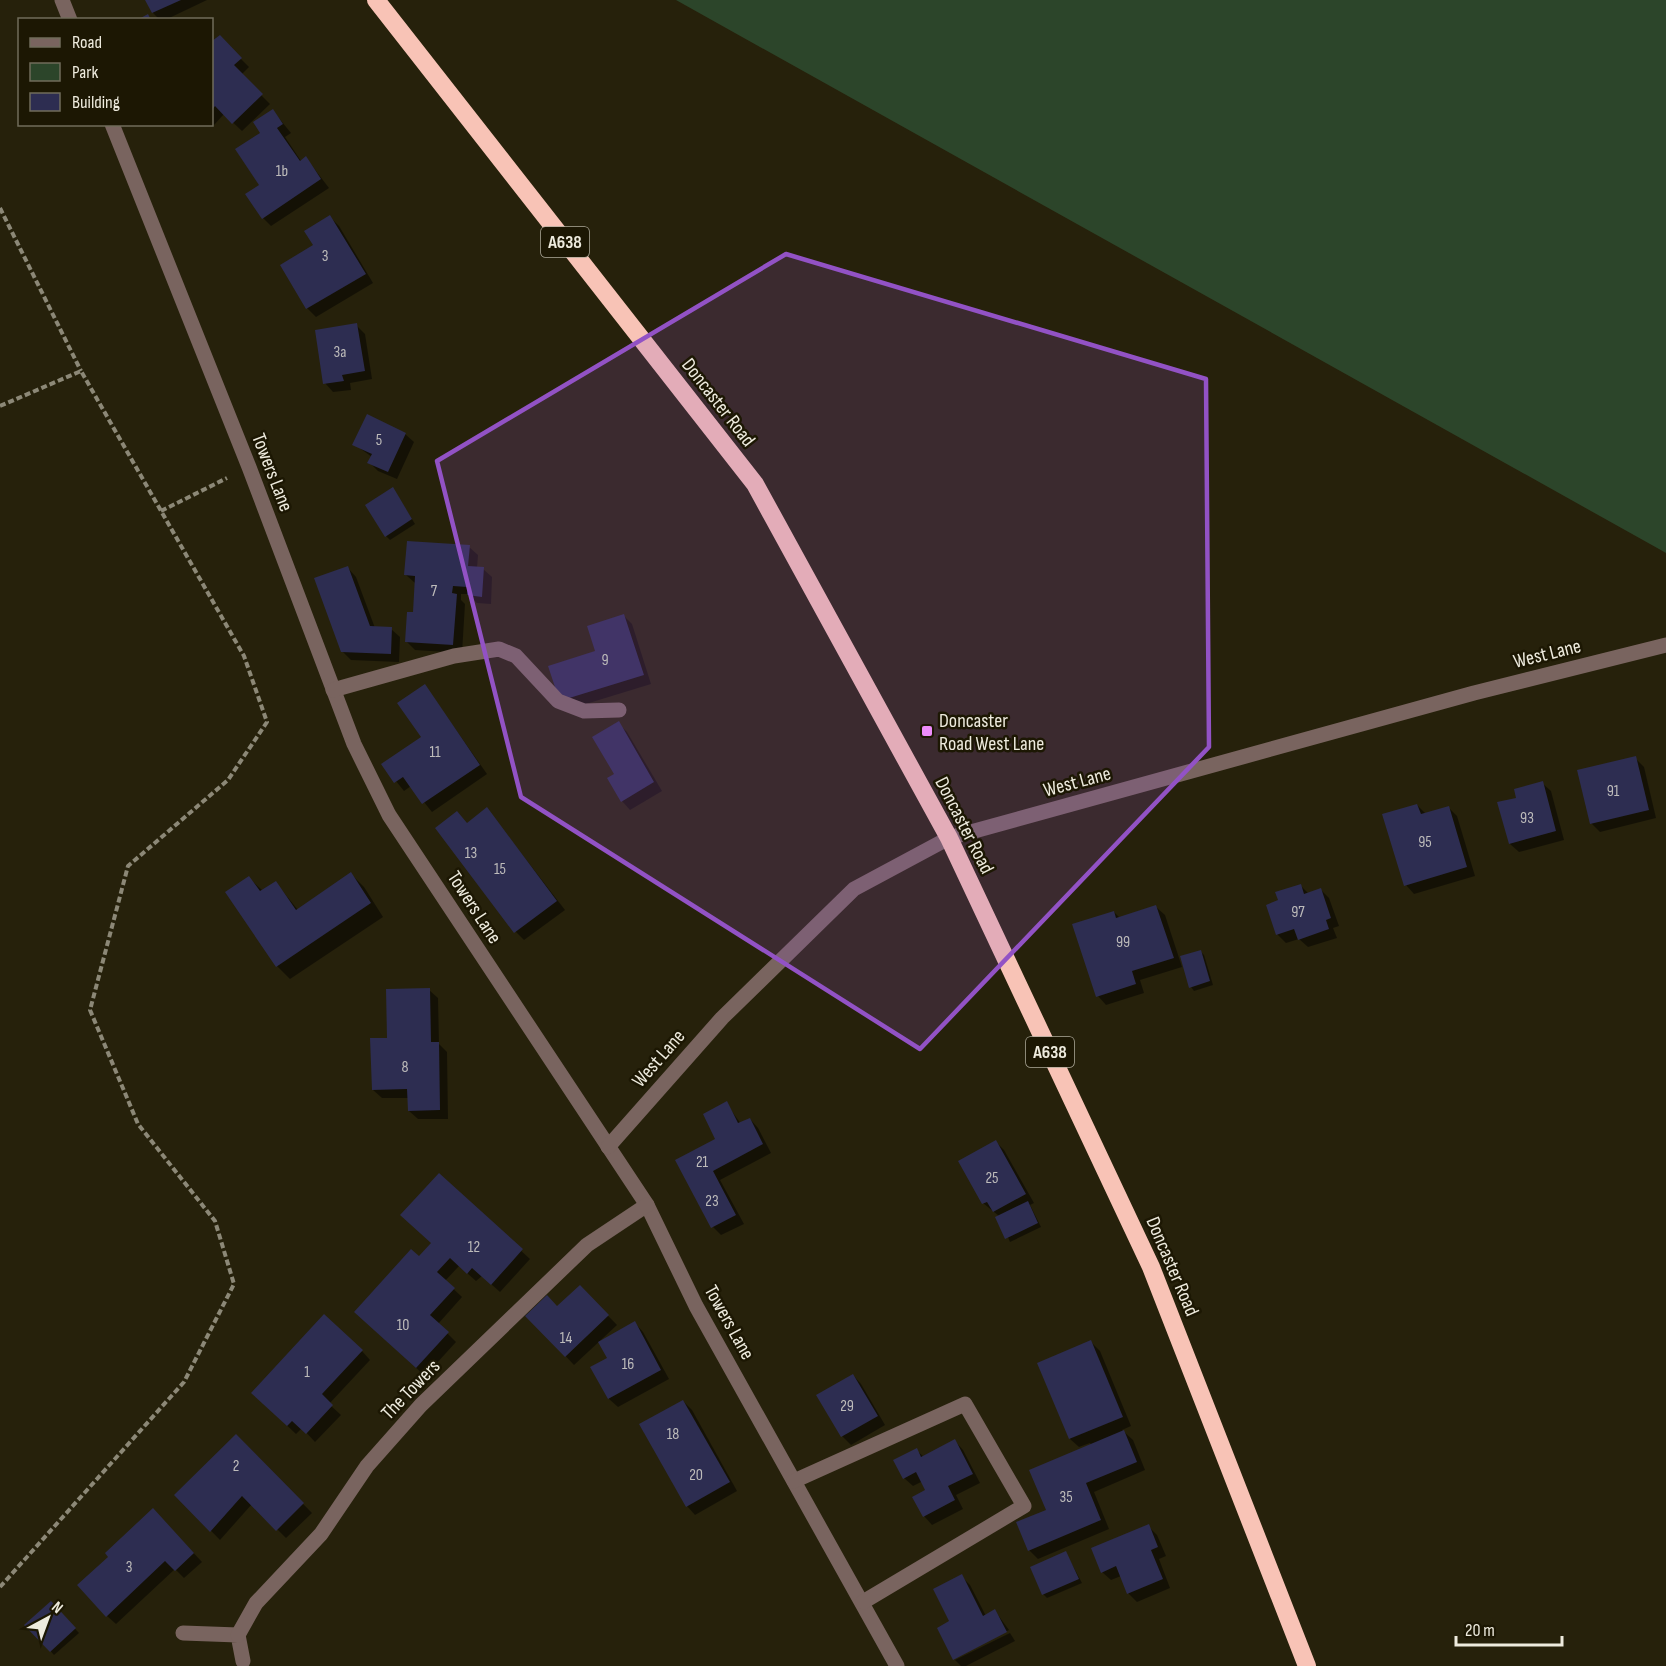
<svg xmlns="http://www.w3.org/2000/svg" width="1666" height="1666" viewBox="0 0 1666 1666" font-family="'Sofia Sans Condensed',sans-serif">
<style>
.green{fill:#2c452a}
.shadow{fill:#0007}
.building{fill:#2d2d51}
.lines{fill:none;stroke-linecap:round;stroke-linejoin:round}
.path{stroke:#8c8877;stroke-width:4;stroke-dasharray:6 3;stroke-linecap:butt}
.minor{stroke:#79645f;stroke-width:15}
.highway{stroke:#f8c3b6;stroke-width:18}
.marked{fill:#9252c5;fill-opacity:0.2;stroke:#9252c5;stroke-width:4.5;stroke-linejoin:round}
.poi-dot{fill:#ed8cfa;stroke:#1c1703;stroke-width:2}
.labels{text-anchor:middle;stroke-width:5;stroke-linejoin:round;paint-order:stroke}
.number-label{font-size:16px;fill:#bebcbb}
.shield{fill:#1c1703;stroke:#afab9c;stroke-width:1.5}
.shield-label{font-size:18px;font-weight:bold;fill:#eeebde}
.street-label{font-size:20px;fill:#eeebde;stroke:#1c1703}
.poi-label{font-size:20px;fill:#eeebde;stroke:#1c1703;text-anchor:start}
</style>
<rect width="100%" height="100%" fill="#26210b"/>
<!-- green -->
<path class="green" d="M676,0H1666V553L1659,549Z"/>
<!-- shadow -->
<g class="shadow">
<path d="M147,0H207L165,20H160L153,13Z"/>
<path d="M220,38L249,67L241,75L270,104L242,131L224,114L214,125L212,123V43L213,44Z"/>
<path d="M273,111L291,133L285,137L301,161L306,158L329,188L271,226L263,218L262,134Z"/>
<path d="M330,217L339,226L373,283L316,317L307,308L282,266L315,246Z"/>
<path d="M356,325L365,334L372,379L350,383L351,390L333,392L325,383Z"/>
<path d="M405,434L414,442L397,479L378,471L369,462L372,457L354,444Z"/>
<path d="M393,489L415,524L390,540L386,536Z"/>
<path d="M469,547L478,555L477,568L483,569L492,577L491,604L477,603L467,594H461V600L465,604L462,653L415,650L407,642L415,614V583L406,575Z"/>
<path d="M348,568L356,577L375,628L391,629L400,637L399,662L351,660L342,651Z"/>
<path d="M624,616L632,624L651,684L576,707L557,689L597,652Z"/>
<path d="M425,686L487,774L432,812L411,786L404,791L383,765L423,737Z"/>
<path d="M618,723L627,732L662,791L630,810L622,801L616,775Z"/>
<path d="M1635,758L1644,767L1656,818L1600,832L1591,823Z"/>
<path d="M1542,783L1551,791L1564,840L1519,852L1510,844L1517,799Z"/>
<path d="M1417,805L1426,814L1448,807L1457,816L1475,876L1414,894L1406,885Z"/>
<path d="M487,809L565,910L524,940L516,932Z"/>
<path d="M351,874L364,887L383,917L290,979L277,966L249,878L263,891L276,883L298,910Z"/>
<path d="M1300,885L1309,894L1321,890L1329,898L1339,926L1333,928L1337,938L1308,947L1299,939L1286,943L1277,934L1280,901Z"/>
<path d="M1156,907L1165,915L1182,967L1140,980L1144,993L1106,1005L1098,996L1114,912L1120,918Z"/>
<path d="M1200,951L1204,955L1213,985L1194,991L1191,987Z"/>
<path d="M429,990L438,998L439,1044L447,1052L448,1119H418L409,1111V1098H382L373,1090L389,1040Z"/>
<path d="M726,1103L741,1124L750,1119L758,1128L771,1153L720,1180L744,1224L721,1235L713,1227L677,1161L717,1140Z"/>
<path d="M996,1142L1004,1150L1034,1203L1030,1205L1041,1227L1010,1242L999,1216L983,1203L960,1161Z"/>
<path d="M439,1175L530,1259L500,1292L482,1276L476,1281L459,1266L445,1281L462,1297L438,1324L456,1342L425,1376L364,1320L433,1243Z"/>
<path d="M580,1287L617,1325L574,1365L528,1316L557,1308Z"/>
<path d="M635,1323L643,1332L669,1379L618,1407L609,1399L592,1368L609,1358Z"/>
<path d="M1091,1342L1100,1351L1131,1426L1122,1430L1133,1440L1145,1470L1094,1492L1109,1529L1038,1559L1029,1550L1048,1510L1092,1445L1090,1443L1079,1447L1070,1439L1039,1364Z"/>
<path d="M362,1351L370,1360L329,1404L341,1415L315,1442L302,1428L296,1434L261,1401Z"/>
<path d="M853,1375L861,1384L885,1425L851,1445L842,1436L818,1396Z"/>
<path d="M683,1401L692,1410L737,1491L695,1515L687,1506Z"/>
<path d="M236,1436L312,1513L286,1538L252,1504L220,1540L176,1495Z"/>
<path d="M955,1441L963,1450L980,1483L956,1495L963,1509L932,1525L924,1516L927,1491L923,1481L913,1486L904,1478L916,1450L924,1457Z"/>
<path d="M161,1518L202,1562L184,1578L175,1569L116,1624L107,1616Z"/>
<path d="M1148,1526L1157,1535L1166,1556L1159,1559L1170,1588L1137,1602L1128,1593L1121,1576L1111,1580L1102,1572Z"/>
<path d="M1066,1553L1082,1583L1047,1598L1043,1594Z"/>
<path d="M961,1576L970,1585L986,1616L995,1611L1009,1630L955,1657V1660L951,1622Z"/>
<path d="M51,1603L79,1633L54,1655L27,1625Z"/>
<path d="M1010,1633L1015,1641L966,1666H961L955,1660Z"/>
</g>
<!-- building -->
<g class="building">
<path d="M145,0H181L152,13Z"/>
<path d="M148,14L151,20H137Z"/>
<path d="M220,35L242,58L234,65L263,94L232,124L215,106L212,110V41Z"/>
<path d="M273,109L283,124L277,128L300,161L306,156L321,179L262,219L245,194L259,185L235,149L260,133L253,122Z"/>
<path d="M330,215L366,274L306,309L280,265L313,245L304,231Z"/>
<path d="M357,323L365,371L342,375L344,381L323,384L315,330Z"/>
<path d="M367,414L406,433L388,472L367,463L372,454L352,445Z"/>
<path d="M393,487L412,519L385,537L365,505Z"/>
<path d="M407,541L470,545L468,566L484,567L482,597L467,595V587L453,586L452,593L457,594L453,645L405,642L407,612H413L415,576L404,575Z"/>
<path d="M348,566L370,626L392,627L391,654L341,652L314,578Z"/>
<path d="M624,614L644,675L566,699L556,690L548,666L595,651L587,626Z"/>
<path d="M425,684L480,765L422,804L403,777L394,783L381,764L421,737L397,703Z"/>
<path d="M619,721L654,782L621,802L607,778L614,774L592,737Z"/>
<path d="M1636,756L1649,810L1590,824L1577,770Z"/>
<path d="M1543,781L1556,831L1509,844L1497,802L1516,798L1514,789Z"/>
<path d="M1417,804L1421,814L1449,806L1467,867L1404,886L1382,814Z"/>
<path d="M487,807L557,901L514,933L435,828L457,811L467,823Z"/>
<path d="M351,872L371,903L276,967L225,892L249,876L260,891L276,881L296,910Z"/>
<path d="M1301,884L1304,894L1321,888L1331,918L1326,920L1329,929L1298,940L1294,929L1276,935L1266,905L1278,900L1275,892Z"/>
<path d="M1156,905L1174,958L1132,971L1136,984L1096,997L1072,924L1114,911L1116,918Z"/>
<path d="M1201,950L1210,981L1189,988L1180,956Z"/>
<path d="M430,988L431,1042H439L440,1110L408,1111L407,1089L372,1090L370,1038H387L386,989Z"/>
<path d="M727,1101L738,1123L750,1118L763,1144L713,1171L736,1215L711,1228L675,1160L715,1139L703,1114Z"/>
<path d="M996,1140L1026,1194L993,1212L987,1202L982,1204L958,1161Z"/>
<path d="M439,1173L523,1249L491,1285L472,1268L467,1274L450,1258L437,1272L455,1288L430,1315L449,1332L416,1368L354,1312L411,1249L419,1256L431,1243L400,1215Z"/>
<path d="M1028,1201L1038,1223L1005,1239L995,1217Z"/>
<path d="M580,1285L609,1315L565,1357L525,1316L547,1295L557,1306Z"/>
<path d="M324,1314L363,1350L322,1394L333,1405L306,1434L292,1421L287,1426L251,1393Z"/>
<path d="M635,1321L661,1370L608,1399L590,1367L607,1358L598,1342Z"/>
<path d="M1091,1340L1123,1417L1069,1439L1037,1363Z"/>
<path d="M853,1374L878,1416L841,1437L816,1395Z"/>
<path d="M683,1400L730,1482L686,1507L639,1424Z"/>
<path d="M1124,1430L1137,1462L1086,1483L1101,1520L1028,1551L1016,1522L1046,1510L1029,1470Z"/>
<path d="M236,1434L304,1503L276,1531L242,1496L210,1532L174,1495Z"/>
<path d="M955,1439L973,1474L948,1486L955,1500L923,1517L912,1497L925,1490L916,1472L903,1479L893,1460L917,1448L921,1457Z"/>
<path d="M153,1508L194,1553L175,1571L165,1561L106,1617L77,1585L108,1557L105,1553Z"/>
<path d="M1149,1524L1158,1547L1151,1550L1163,1579L1127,1594L1116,1566L1101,1573L1091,1548Z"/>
<path d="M1066,1551L1079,1579L1042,1595L1030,1567Z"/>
<path d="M962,1574L983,1616L995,1609L1007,1632L953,1660L937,1628L949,1621L933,1589Z"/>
<path d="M51,1601L76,1628L50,1652L24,1625Z"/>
</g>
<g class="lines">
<!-- path -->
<g class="path">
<path d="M0,208L81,371"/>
<path d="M0,406L81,371L244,656L267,722L228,780L128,866L90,1010L138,1124L215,1221L234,1284L184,1382L0,1587"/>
<path d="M161,511L227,478"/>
</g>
<!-- minor -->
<g class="minor">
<path d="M62,0L70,20"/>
<path d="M112,124L249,467L354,744L389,815L647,1205L696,1306L897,1666"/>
<path d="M333,690L454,656L499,649L516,656L558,701L584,711L619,710"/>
<path d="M608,1147L722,1018L854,889L949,838L1474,693L1666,645"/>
<path d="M794,1481L965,1404L1024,1506L863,1602"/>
<path d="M183,1633L238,1635L243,1661"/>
<path d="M238,1635L256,1603L321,1534L367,1466L421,1405L587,1245L647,1205"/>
</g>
<!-- highway -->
<path class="highway" d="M376,0L755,484L949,838L1151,1267L1307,1666"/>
</g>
<!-- marked area -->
<path class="marked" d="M786,254L1206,379L1209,747L920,1049L521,797L437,461Z"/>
<!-- markers -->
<rect class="poi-dot" x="921" y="725" width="12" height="12" rx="3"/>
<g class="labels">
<!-- number labels -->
<g class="number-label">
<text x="282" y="176">1b</text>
<text x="325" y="261">3</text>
<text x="340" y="357">3a</text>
<text x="379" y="445">5</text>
<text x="434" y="596">7</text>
<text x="605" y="665">9</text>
<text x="435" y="757">11</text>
<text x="1613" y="796">91</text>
<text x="1527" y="823">93</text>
<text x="1425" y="847">95</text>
<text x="471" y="858">13</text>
<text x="500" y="874">15</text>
<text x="1298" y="917">97</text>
<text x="1123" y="947">99</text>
<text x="405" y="1072">8</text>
<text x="702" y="1167">21</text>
<text x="992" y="1183">25</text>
<text x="712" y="1206">23</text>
<text x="474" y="1252">12</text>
<text x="403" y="1330">10</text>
<text x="566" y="1343">14</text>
<text x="628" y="1369">16</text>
<text x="307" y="1377">1</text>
<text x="847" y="1411">29</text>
<text x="673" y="1439">18</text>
<text x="236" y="1471">2</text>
<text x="696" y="1480">20</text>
<text x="1066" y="1502">35</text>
<text x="129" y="1572">3</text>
</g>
<!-- shield labels -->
<g class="shield">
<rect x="541" y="227" width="48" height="30" rx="4.5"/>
<rect x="1026" y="1037" width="48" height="30" rx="4.5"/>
</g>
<g class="shield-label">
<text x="565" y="248">A638</text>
<text x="1050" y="1058">A638</text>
</g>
<!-- street labels -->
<g class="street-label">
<text transform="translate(719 402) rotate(52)" y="7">Doncaster Road</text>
<text transform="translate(273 472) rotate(69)" y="7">Towers Lane</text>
<text transform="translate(1547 653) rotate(-14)" y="7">West Lane</text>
<text transform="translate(1077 781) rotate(-15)" y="7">West Lane</text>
<text transform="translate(965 825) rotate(63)" y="7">Doncaster Road</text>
<text transform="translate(475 907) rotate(57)" y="7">Towers Lane</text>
<text transform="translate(658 1058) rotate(-49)" y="7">West Lane</text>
<text transform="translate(1173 1266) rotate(67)" y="7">Doncaster Road</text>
<text transform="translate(730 1322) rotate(61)" y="7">Towers Lane</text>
<text transform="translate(410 1389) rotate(-46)" y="7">The Towers</text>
</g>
<!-- poi labels -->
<g class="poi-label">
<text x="939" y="727">Doncaster<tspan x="939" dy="23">Road West Lane</tspan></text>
</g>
</g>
<!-- legend -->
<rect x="18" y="18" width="195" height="108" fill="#1c1703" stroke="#706c5b" stroke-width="1.5"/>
<rect x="30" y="38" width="30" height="9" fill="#79645f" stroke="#706c5b" stroke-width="1.5"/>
<text x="72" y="48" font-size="18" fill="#eeebde">Road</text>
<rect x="30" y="63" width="30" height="18" fill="#2c452a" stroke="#706c5b" stroke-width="1.5"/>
<text x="72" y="78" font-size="18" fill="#eeebde">Park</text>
<rect x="30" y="93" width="30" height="18" fill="#2d2d51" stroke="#706c5b" stroke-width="1.5"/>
<text x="72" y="108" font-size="18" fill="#eeebde">Building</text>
<!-- north arrow -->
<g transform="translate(48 1618) rotate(41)" stroke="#1c1703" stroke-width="4.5" paint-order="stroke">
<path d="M0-4.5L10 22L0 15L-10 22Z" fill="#eeebde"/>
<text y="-9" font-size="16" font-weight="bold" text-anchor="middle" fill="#eeebde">N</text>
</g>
<!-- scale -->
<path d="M1456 1636v9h106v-9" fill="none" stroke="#eeebde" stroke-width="3"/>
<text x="1465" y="1636" font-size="18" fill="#eeebde" stroke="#1c1703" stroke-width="4.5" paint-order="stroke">20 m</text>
</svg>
